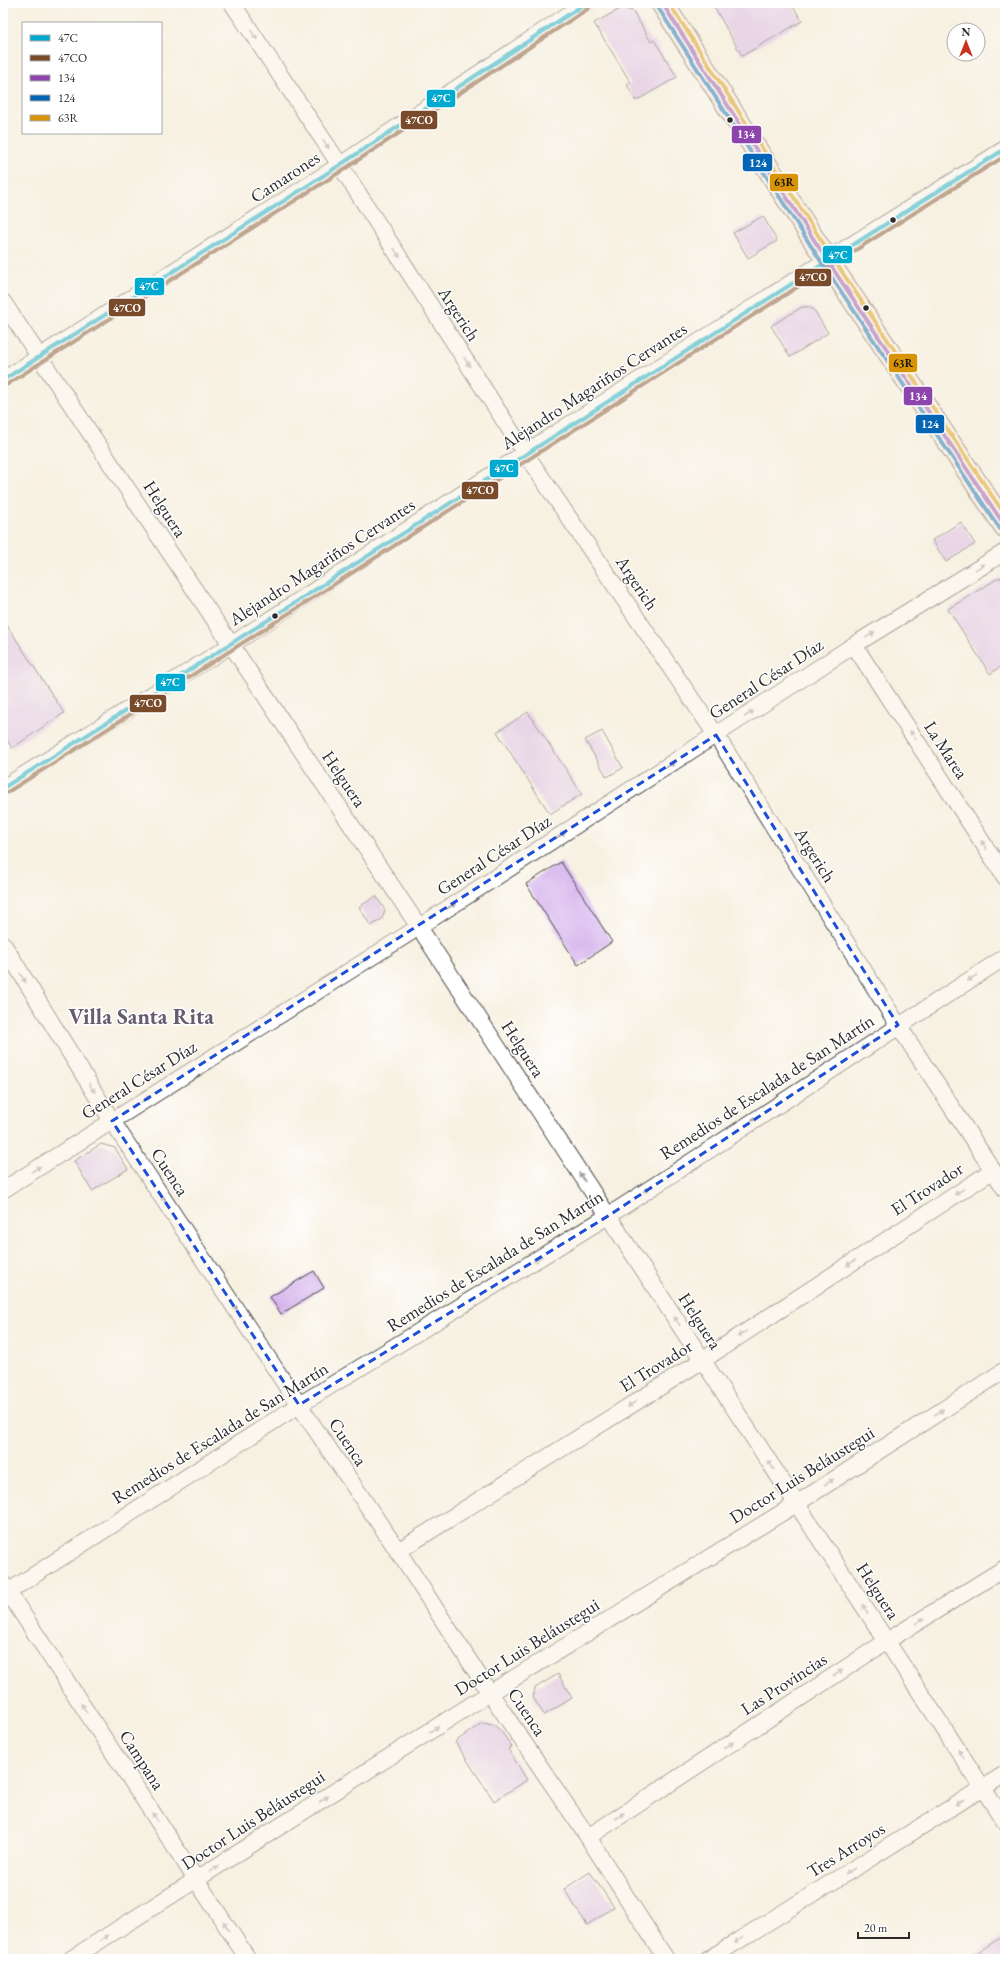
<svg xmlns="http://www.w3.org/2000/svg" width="1008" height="1962" viewBox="0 0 1008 1962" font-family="'EB Garamond',serif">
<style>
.building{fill:#d5b3ec}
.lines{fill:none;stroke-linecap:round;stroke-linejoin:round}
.minor-casing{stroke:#4a4946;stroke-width:18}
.secondary-casing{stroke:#4a4946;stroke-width:24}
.minor{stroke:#fff;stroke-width:16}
.secondary{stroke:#fde4d1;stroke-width:22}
.bus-1-casing{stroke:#fff;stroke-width:7}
.bus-2-casing{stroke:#fff;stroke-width:7}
.bus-3-casing{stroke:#fff;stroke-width:7}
.bus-4-casing{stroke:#fff;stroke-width:7}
.bus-5-casing{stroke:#fff;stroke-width:7}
.bus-1{stroke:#00a9ce;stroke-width:4}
.bus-2{stroke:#7a4b2a;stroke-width:4}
.bus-3{stroke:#8e44ad;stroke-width:4}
.bus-4{stroke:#0465b4;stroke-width:4}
.bus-5{stroke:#d89406;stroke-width:4}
.oneway{fill:#a0a0a0}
.marked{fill:none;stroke:#1d4ed8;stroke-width:3;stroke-dasharray:8 5;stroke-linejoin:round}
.bus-dot{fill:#2b2b2b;stroke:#fff;stroke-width:1.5}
.labels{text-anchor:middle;stroke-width:3;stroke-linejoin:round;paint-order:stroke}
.street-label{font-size:18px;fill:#2b2b2b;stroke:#fff}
.district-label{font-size:22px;font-weight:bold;fill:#665b6f;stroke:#fff}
.line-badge{stroke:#fff;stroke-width:1.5}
.badge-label{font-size:11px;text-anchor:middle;font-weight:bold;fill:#fff}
.pale-badge-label{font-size:11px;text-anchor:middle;font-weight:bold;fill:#111}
</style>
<rect width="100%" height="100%" fill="#fff"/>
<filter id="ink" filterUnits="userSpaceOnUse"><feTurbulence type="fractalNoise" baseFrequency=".025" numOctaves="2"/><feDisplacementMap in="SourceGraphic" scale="8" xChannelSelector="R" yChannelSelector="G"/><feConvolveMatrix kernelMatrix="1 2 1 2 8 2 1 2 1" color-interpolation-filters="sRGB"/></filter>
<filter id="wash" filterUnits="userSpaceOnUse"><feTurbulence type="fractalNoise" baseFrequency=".012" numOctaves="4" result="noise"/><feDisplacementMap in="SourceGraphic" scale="16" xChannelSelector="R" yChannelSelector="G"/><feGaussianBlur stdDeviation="0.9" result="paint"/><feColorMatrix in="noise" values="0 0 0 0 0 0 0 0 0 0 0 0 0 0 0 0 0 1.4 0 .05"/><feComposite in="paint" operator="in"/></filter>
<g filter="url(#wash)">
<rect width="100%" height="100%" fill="#f7f1e2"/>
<g id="blocks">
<!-- building -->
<g class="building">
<path d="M712,3H791L802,21L742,56Z"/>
<path d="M622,8L633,11L651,42L654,40L677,77L636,101L627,85L631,83L594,23Z"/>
<path d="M763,216L777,241L748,258L733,233Z"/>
<path d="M802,307H809L814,310L828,333L790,357L771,326Z"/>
<path d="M961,522L975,544L946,562L932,540Z"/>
<path d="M1000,577L1005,586V664L990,674L948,609Z"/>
<path d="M3,619L64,713L12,748L3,733Z"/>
<path d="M528,712L582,794L550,814L497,732Z"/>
<path d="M602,731L623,768L607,777L585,740Z"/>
<path d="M561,862L612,942L578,965L526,884Z"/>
<path d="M376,896L385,910L382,919L371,926L359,907Z"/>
<path d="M101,1144L115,1148L128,1169L92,1191L74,1161Z"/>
<path d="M314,1271L324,1288L281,1314L270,1297Z"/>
<path d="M558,1674L572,1698L544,1715L533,1697L535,1688Z"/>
<path d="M482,1723L494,1725L501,1731L512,1747L508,1749L527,1780L494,1801L455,1742Z"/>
<path d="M590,1872L614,1907L587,1925L564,1889Z"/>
<path d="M1005,1935V1959H967Z"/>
</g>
</g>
</g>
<g filter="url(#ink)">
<use href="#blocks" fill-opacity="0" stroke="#4a4946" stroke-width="1"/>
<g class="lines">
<defs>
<g id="minor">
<path d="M232,3L340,165L525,453L716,735L898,1025L1005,1189"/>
<path d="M3,302L419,927L1005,1822"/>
<path d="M3,380L340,165L586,3"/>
<path d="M854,645L1005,877"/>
<path d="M3,788L231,645L525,453L827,260L1005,149"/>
<path d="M3,944L112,1121L299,1405L398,1551L490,1693L588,1837L666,1959"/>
<path d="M3,1190L419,927L854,645L1005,552"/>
<path d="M398,1551L703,1360L992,1171"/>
<path d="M3,1584L248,1959"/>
<path d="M3,1595L299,1405L608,1216L1005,957"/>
<path d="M588,1837L887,1641L1005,1568"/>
<path d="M71,1959L490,1693L796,1504L1005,1370"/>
<path d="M709,1959L1005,1774"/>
</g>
<path id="secondary" d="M662,3L827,260L1005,526"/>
</defs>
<!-- minor casing -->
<use href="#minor" class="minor-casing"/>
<!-- secondary casing -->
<use href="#secondary" class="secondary-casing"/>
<!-- minor -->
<use href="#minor" class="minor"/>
<!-- secondary -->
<use href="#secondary" class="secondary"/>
<defs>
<g id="bus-1">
<path d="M3,380L340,165L586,3"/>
<path d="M3,788C339,578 669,359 1005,149"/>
</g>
<g id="bus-2">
<path d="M6,385L343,170L589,8"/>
<path d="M6,793C341,583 670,365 1005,156"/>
</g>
<path id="bus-3" d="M662,3L827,260L1005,526"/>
<path id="bus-4" d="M657,6L822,263L1000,529"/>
<path id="bus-5" d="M669,3L832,257L1005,515"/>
</defs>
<!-- bus-1 casing -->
<use href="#bus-1" class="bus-1-casing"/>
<!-- bus-2 casing -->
<use href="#bus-2" class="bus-2-casing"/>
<!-- bus-3 casing -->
<use href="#bus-3" class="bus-3-casing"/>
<!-- bus-4 casing -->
<use href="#bus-4" class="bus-4-casing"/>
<!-- bus-5 casing -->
<use href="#bus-5" class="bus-5-casing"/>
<!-- bus-1 -->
<use href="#bus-1" class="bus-1"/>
<!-- bus-2 -->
<use href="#bus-2" class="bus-2"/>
<!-- bus-3 -->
<use href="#bus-3" class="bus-3"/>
<!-- bus-4 -->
<use href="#bus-4" class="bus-4"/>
<!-- bus-5 -->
<use href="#bus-5" class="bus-5"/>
</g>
<!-- one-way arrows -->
<defs><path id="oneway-solid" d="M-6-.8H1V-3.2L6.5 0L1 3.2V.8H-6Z"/></defs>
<g class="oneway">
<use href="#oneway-solid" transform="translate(254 35) rotate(56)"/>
<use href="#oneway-solid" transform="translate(326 144) rotate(56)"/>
<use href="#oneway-solid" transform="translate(397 253) rotate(57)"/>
<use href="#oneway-solid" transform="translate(467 362) rotate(57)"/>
<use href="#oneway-solid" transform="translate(980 567) rotate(-32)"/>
<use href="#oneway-solid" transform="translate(870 635) rotate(-32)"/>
<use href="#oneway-solid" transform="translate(749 714) rotate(-33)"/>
<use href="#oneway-solid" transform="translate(913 735) rotate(-123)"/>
<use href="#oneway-solid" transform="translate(670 765) rotate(-33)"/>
<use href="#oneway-solid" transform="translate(561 835) rotate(-33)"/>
<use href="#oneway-solid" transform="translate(984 845) rotate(-123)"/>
<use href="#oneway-solid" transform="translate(451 906) rotate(-33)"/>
<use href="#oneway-solid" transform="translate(365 960) rotate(-32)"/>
<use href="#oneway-solid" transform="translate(23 978) rotate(58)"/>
<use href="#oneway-solid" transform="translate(972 978) rotate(147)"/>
<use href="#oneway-solid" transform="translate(255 1030) rotate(-32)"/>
<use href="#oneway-solid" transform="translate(865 1047) rotate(147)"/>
<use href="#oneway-solid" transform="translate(92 1088) rotate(58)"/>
<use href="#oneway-solid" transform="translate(146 1099) rotate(-32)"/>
<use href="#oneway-solid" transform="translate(756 1118) rotate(147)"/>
<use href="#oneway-solid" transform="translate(36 1169) rotate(-33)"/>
<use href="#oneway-solid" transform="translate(582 1177) rotate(-123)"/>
<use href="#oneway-solid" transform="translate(648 1189) rotate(147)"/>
<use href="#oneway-solid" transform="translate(959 1192) rotate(147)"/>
<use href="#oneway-solid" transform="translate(162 1197) rotate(57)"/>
<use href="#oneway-solid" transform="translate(538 1259) rotate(148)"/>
<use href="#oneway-solid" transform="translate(851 1263) rotate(147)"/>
<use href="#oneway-solid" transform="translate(234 1306) rotate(57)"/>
<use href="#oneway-solid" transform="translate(677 1321) rotate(-123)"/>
<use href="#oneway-solid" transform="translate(742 1334) rotate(147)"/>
<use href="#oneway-solid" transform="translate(632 1404) rotate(148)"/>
<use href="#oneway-solid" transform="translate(939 1412) rotate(-33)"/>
<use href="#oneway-solid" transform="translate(771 1465) rotate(-123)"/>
<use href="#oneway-solid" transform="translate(829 1482) rotate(-33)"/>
<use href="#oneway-solid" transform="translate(865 1609) rotate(-123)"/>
<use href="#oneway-solid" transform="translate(920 1621) rotate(-32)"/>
<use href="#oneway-solid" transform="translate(838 1673) rotate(-33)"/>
<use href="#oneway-solid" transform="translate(84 1708) rotate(-123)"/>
<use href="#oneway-solid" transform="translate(434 1729) rotate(-33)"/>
<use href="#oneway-solid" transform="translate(729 1745) rotate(-33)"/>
<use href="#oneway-solid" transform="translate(961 1754) rotate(-123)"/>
<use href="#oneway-solid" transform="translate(324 1799) rotate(-33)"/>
<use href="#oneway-solid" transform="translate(960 1802) rotate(148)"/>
<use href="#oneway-solid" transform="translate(620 1816) rotate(-33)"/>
<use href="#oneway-solid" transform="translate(155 1817) rotate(-123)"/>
<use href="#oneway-solid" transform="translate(214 1869) rotate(-33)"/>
<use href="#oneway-solid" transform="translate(850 1871) rotate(148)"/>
<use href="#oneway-solid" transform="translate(226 1926) rotate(-123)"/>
<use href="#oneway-solid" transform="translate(104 1938) rotate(-32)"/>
<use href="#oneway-solid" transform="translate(739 1940) rotate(148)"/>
</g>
</g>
<!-- marked area -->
<path d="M0 0H1008V1962H0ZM716,735L898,1025L608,1216L299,1405L112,1121Z" fill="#f7f1e2" fill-opacity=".55" fill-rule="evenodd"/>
<path class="marked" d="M716,735L898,1025L608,1216L299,1405L112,1121Z"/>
<!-- markers -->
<g class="bus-dot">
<circle cx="730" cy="120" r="3.5"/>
<circle cx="893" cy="220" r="3.5"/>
<circle cx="866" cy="308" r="3.5"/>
<circle cx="275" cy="616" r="3.5"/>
</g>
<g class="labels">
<!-- street labels -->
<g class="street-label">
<text transform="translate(285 177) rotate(-33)" y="6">Camarones</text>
<text transform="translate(459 314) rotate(57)" y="6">Argerich</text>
<text transform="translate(594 386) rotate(-33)" y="6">Alejandro Magariños Cervantes</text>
<text transform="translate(165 509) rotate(57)" y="6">Helguera</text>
<text transform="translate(322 562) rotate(-33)" y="6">Alejandro Magariños Cervantes</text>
<text transform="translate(637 583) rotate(56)" y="6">Argerich</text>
<text transform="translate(766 679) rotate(-33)" y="6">General César Díaz</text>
<text transform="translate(946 750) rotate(57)" y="6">La Marea</text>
<text transform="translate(344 779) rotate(56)" y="6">Helguera</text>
<text transform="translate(494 855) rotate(-33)" y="6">General César Díaz</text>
<text transform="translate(815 855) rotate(58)" y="6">Argerich</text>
<text transform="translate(523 1049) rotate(57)" y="6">Helguera</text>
<text transform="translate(139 1080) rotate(-32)" y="6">General César Díaz</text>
<text transform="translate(767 1087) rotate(-33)" y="6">Remedios de Escalada de San Martín</text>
<text transform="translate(170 1172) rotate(57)" y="6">Cuenca</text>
<text transform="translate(927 1189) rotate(-33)" y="6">El Trovador</text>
<text transform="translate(495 1261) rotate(-32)" y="6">Remedios de Escalada de San Martín</text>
<text transform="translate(700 1321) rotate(57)" y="6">Helguera</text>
<text transform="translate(656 1366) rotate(-32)" y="6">El Trovador</text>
<text transform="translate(220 1433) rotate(-32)" y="6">Remedios de Escalada de San Martín</text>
<text transform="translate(348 1442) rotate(56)" y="6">Cuenca</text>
<text transform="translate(802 1475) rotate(-32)" y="6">Doctor Luis Beláustegui</text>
<text transform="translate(878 1591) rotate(57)" y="6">Helguera</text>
<text transform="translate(527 1647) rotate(-32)" y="6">Doctor Luis Beláustegui</text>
<text transform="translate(784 1684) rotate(-33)" y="6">Las Provincias</text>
<text transform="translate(527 1712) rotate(56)" y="6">Cuenca</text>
<text transform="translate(142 1760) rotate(57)" y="6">Campana</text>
<text transform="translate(253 1820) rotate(-33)" y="6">Doctor Luis Beláustegui</text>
<text transform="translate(846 1850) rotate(-32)" y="6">Tres Arroyos</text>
</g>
<!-- district labels -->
<g class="district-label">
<text x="141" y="1024">Villa Santa Rita</text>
</g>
</g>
<g class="line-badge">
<rect x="426" y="89" width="30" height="19" rx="4" fill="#00a9ce"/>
<rect x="400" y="110" width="38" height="20" rx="4" fill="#7a4b2a"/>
<rect x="731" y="125" width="31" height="19" rx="4" fill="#8e44ad"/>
<rect x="742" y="153" width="31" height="19" rx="4" fill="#0465b4"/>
<rect x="769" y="173" width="30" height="19" rx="4" fill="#d89406"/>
<rect x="822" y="245" width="31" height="19" rx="4" fill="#00a9ce"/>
<rect x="794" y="268" width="38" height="19" rx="4" fill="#7a4b2a"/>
<rect x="134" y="277" width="31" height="19" rx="4" fill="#00a9ce"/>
<rect x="108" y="298" width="38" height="19" rx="4" fill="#7a4b2a"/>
<rect x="888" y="353" width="30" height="20" rx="4" fill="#d89406"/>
<rect x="903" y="386" width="30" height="20" rx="4" fill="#8e44ad"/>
<rect x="915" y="414" width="30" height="20" rx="4" fill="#0465b4"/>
<rect x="489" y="459" width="30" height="19" rx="4" fill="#00a9ce"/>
<rect x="461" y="481" width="38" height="19" rx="4" fill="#7a4b2a"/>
<rect x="155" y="673" width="31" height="19" rx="4" fill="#00a9ce"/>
<rect x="129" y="694" width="38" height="19" rx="4" fill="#7a4b2a"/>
</g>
<g class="badge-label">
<text x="441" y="102">47C</text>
<text x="419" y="124">47CO</text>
<text x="746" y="138">134</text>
<text x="758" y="167">124</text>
<text x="838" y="259">47C</text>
<text x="813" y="281">47CO</text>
<text x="149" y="290">47C</text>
<text x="127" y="312">47CO</text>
<text x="918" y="400">134</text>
<text x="930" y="428">124</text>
<text x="504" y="472">47C</text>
<text x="480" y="494">47CO</text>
<text x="170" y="686">47C</text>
<text x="148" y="707">47CO</text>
</g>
<g class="pale-badge-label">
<text x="784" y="186">63R</text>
<text x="903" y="367">63R</text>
</g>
<!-- margin -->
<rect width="1008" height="1962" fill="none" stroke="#fff" stroke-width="16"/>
<!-- legend -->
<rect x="22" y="22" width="140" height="112" fill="#ffffff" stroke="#aaaaaa"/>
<rect x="30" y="35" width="20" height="6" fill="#00a9ce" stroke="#aaaaaa"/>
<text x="58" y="42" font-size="12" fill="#2b2b2b">47C</text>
<rect x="30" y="55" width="20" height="6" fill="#7a4b2a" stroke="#aaaaaa"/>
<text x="58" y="62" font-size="12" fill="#2b2b2b">47CO</text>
<rect x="30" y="75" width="20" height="6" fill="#8e44ad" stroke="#aaaaaa"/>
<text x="58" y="82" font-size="12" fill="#2b2b2b">134</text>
<rect x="30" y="95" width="20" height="6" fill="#0465b4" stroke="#aaaaaa"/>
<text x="58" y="102" font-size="12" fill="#2b2b2b">124</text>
<rect x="30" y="115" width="20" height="6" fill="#d89406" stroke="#aaaaaa"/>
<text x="58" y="122" font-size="12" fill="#2b2b2b">63R</text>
<!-- north arrow -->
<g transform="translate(966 42)"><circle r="19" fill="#ffffff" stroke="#aaaaaa"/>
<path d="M0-3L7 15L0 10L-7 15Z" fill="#c8321e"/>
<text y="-6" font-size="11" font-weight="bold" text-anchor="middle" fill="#2b2b2b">N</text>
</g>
<!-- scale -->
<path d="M858 1932v6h51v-6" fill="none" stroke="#2b2b2b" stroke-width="2"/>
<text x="864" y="1932" font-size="12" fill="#2b2b2b" stroke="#ffffff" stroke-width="3" paint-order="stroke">20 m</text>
</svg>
